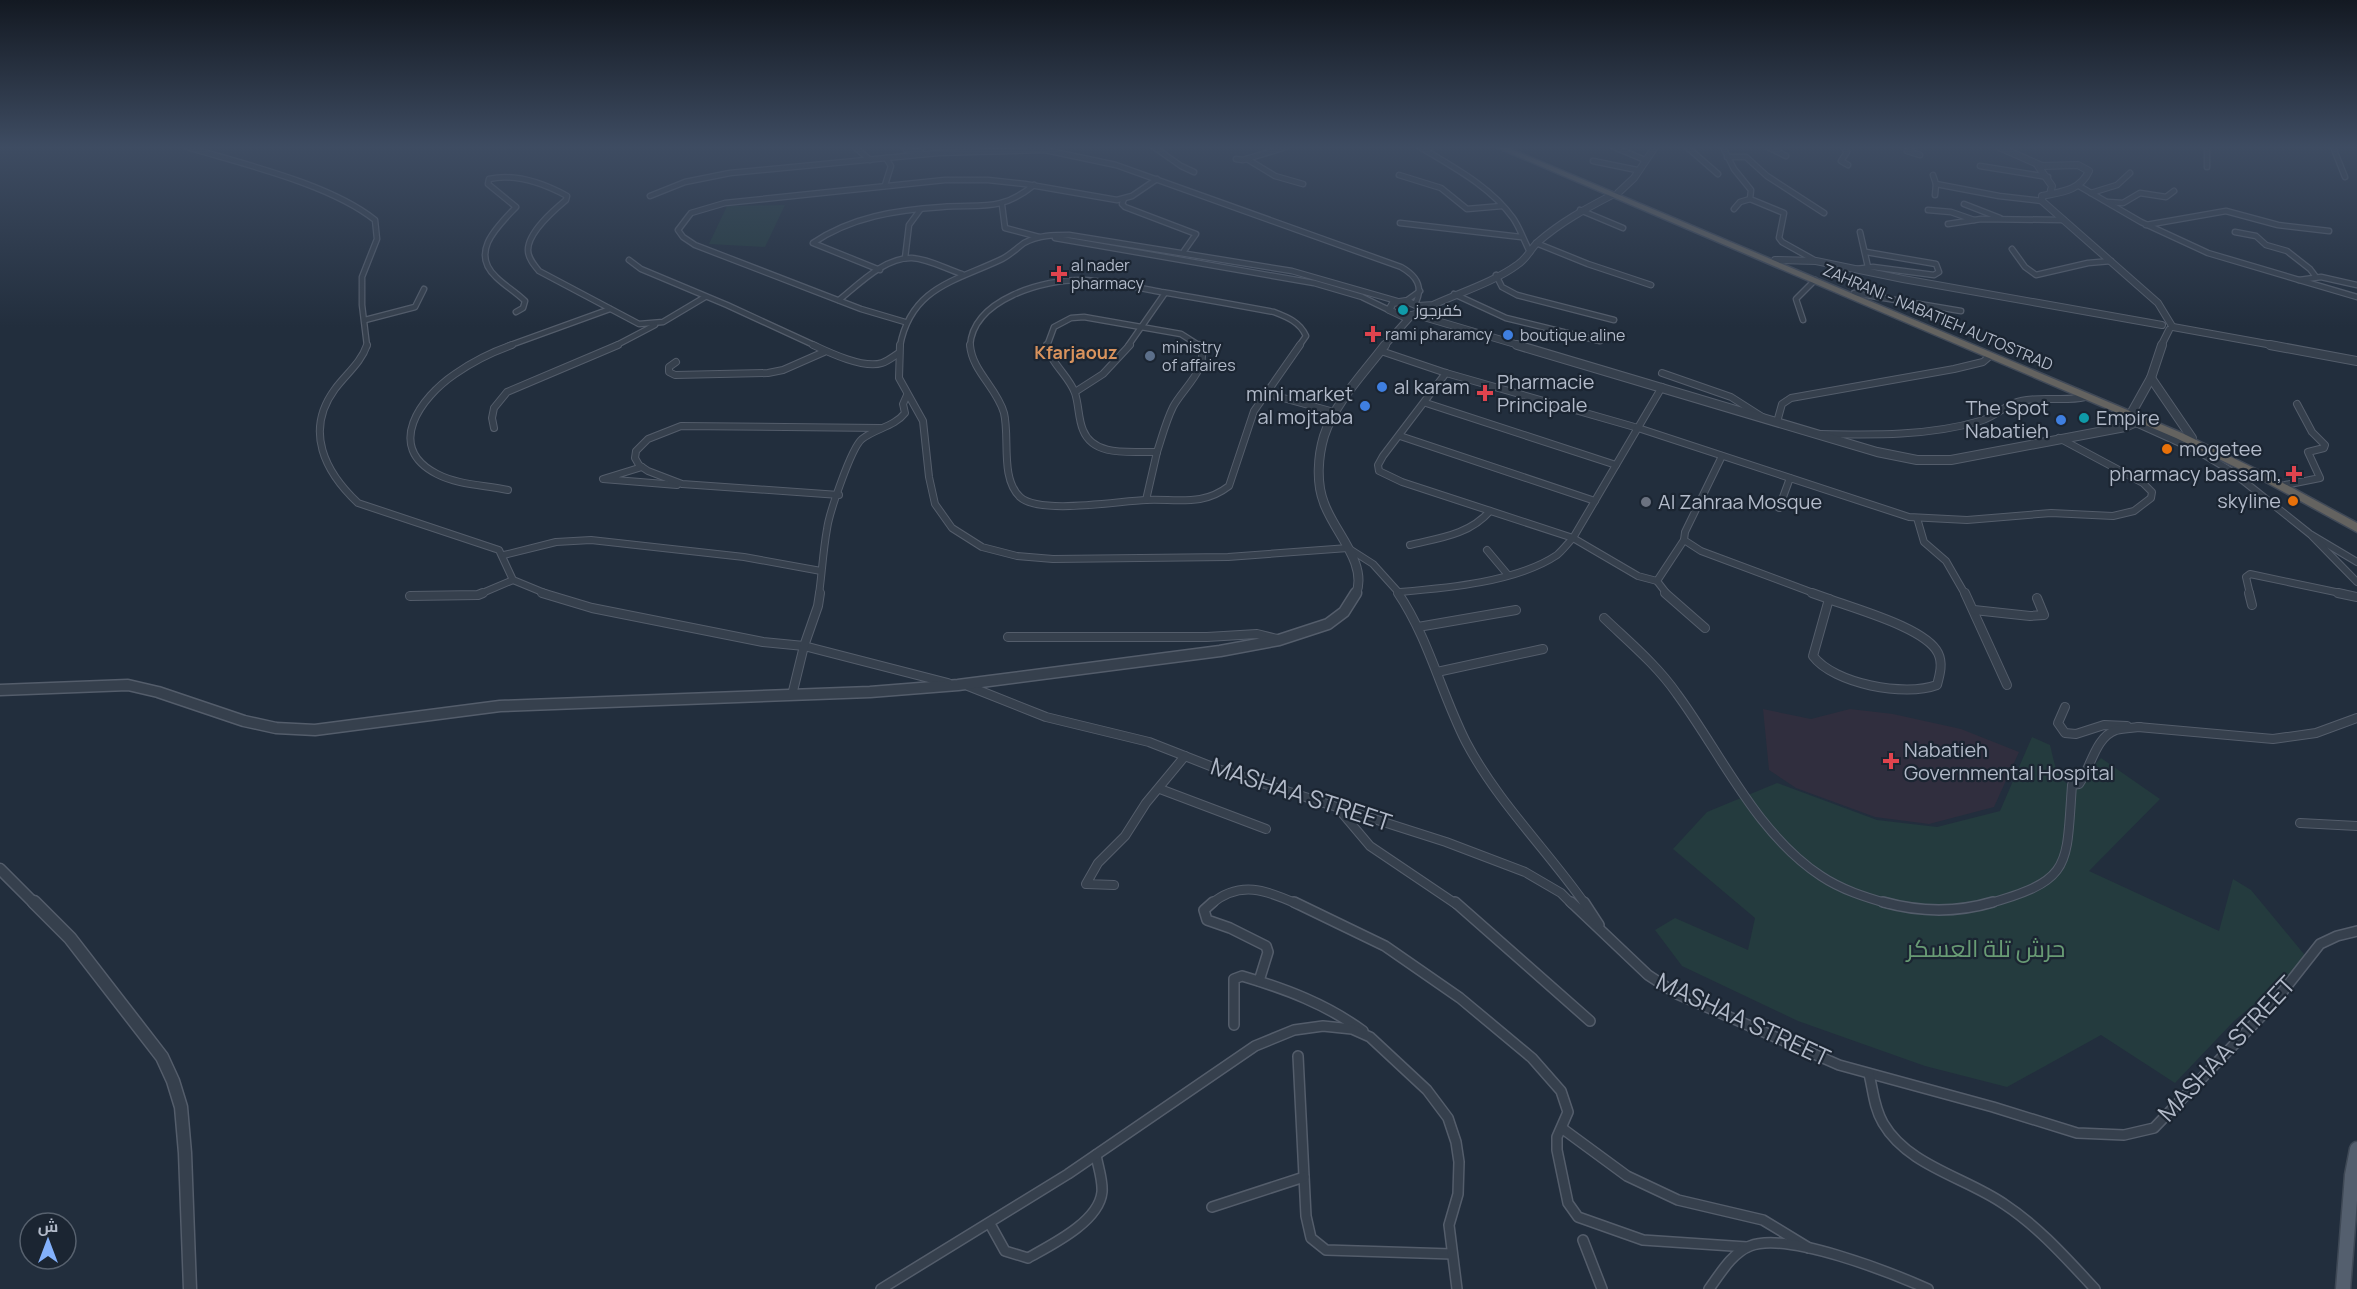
<svg xmlns="http://www.w3.org/2000/svg" width="2357" height="1289" viewBox="0 0 2357 1289" font-family="Manrope,Cairo,sans-serif">
<style>
.medical{fill:#302e3e}
.green{fill:#243b3e}
.lines{fill:none;stroke-linecap:round;stroke-linejoin:round}
.minor-far3-casing{stroke:#545d6b;stroke-width:7}
.minor-far2-casing{stroke:#545d6b;stroke-width:8}
.minor-far1-casing{stroke:#545d6b;stroke-width:10}
.minor-casing{stroke:#545d6b;stroke-width:12}
.tertiary-far3-casing{stroke:#545d6b;stroke-width:8}
.tertiary-far2-casing{stroke:#545d6b;stroke-width:10}
.tertiary-far1-casing{stroke:#545d6b;stroke-width:13}
.tertiary-casing{stroke:#545d6b;stroke-width:15}
.primary-casing{stroke:#3f4956;stroke-width:17}
.trunk-casing{stroke:#414a58;stroke-width:3}
.minor-far3{stroke:#36404d;stroke-width:4.5}
.minor-far2{stroke:#36404d;stroke-width:6}
.minor-far1{stroke:#36404d;stroke-width:8}
.minor{stroke:#36404d;stroke-width:9}
.tertiary-far3{stroke:#36404d;stroke-width:6}
.tertiary-far2{stroke:#36404d;stroke-width:8}
.tertiary-far1{stroke:#36404d;stroke-width:10}
.tertiary{stroke:#36404d;stroke-width:12}
.primary{stroke:#545f6e;stroke-width:14}
.trunk{fill:#646360;fill-rule:evenodd}
.health-dot{fill:#e0444e;stroke:#1b2532;stroke-width:2}
.culture-dot{fill:#0f9aa8;stroke:#1b2532;stroke-width:2}
.shop-dot{fill:#3f7fe0;stroke:#1b2532;stroke-width:2}
.service-dot{fill:#5c6f8a;stroke:#1b2532;stroke-width:2}
.food-dot{fill:#e8710a;stroke:#1b2532;stroke-width:2}
.worship-dot{fill:#6b7280;stroke:#1b2532;stroke-width:2}
.labels{text-anchor:middle;stroke-width:4.5;stroke-linejoin:round;paint-order:stroke}
.far-poi-label{font-size:16px;fill:#b2bac9;stroke:#1b2532;text-anchor:start}
.far-street-label{font-size:16px;fill:#b2bac9;stroke:#1b2532}
.far-quarter-label{font-size:18px;font-weight:bold;fill:#d9935d;stroke:#1b2532}
.poi-label{font-size:20px;fill:#b2bac9;stroke:#1b2532;text-anchor:start}
.near-street-label{font-size:24px;fill:#b2bac9;stroke:#1b2532}
.near-park-label{font-size:24px;fill:#689b74;stroke:#1b2532}
</style>
<rect width="100%" height="100%" fill="#222e3d"/>
<!-- medical -->
<path class="medical" d="M1763,709L1811,719L1850,709L1893,714L1961,729L2019,752L1994,807L1929,824L1875,817L1796,788L1769,770Z"/>
<!-- green -->
<g class="green">
<path d="M785,205L765,247L709,244L727,206Z"/>
<path d="M2032,737L2050,745C2054,760 2056,783 2074,786L2101,758L2160,799L2089,871L2219,931L2233,879L2251,890L2308,959L2234,1021L2175,1083L2101,1035L2007,1087L1925,1066L1798,1021L1682,966L1655,930L1675,918L1748,950L1755,918L1673,849L1707,812L1777,783L1877,820L1937,827L2000,811Z"/>
</g>
<g class="lines">
<defs>
<g id="minor-far3">
<path d="M187,147C243,164 330,184 375,220L377,239L362,277V305L367,346"/>
<path d="M855,147L870,160"/>
<path d="M905,147L906,150L921,152"/>
<path d="M1154,147L1181,166L1194,172"/>
<path d="M1420,147C1453,167 1490,186 1513,218C1520,228 1524,241 1530,252"/>
<path d="M1614,147L1645,160"/>
<path d="M1687,147L1718,174"/>
<path d="M1723,147L1734,169L1751,190L1750,199L1784,213L1779,238L1782,242L1816,261"/>
<path d="M1768,147L1786,156"/>
<path d="M1843,147L1847,152L1841,161L1848,165"/>
<path d="M1912,147L1907,151L1920,155"/>
<path d="M2207,147V167"/>
<path d="M2333,147L2345,177"/>
<path d="M1727,157H1746L1767,176L1824,213"/>
<path d="M1236,159L1243,160L1286,147"/>
<path d="M1247,159L1275,176L1303,184"/>
<path d="M1593,161L1637,170"/>
<path d="M1980,166L2048,177"/>
<path d="M1399,175L1441,188L1467,209L1502,206"/>
<path d="M1933,175L1936,184L1999,196L2042,201"/>
<path d="M885,185L891,166L886,158"/>
<path d="M2079,186L2141,222L2208,253L2357,297"/>
<path d="M2091,193L2117,185L2130,173"/>
<path d="M1935,195L1936,184"/>
<path d="M650,196L685,182L730,173L938,153L1045,150L1116,165L1401,267C1417,276 1424,287 1415,304"/>
<path d="M1124,199L1122,204L1125,207L1196,234L1184,251"/>
<path d="M2108,202L2123,203L2140,193L2166,197L2174,191"/>
<path d="M1964,204L2000,218"/>
<path d="M1002,205L1005,228L1039,237"/>
<path d="M1734,209L1740,202L1750,199"/>
<path d="M1580,210L1623,228"/>
<path d="M1928,210L1951,212L1974,220"/>
<path d="M1400,223L1521,237"/>
<path d="M1948,224L1981,219L2064,220"/>
<path d="M2146,225L2226,211L2278,225L2329,231"/>
<path d="M1860,232L1868,267"/>
<path d="M2235,232L2256,236L2266,245L2287,251L2310,269L2316,277"/>
<path d="M1055,238L1314,283L1362,297L1389,310"/>
<path d="M1536,243L1588,264L1651,285"/>
<path d="M2012,249L2025,267L2036,275L2088,263L2111,261"/>
<path d="M905,258L909,225L920,210"/>
<path d="M629,260L641,269L727,305L816,346"/>
<path d="M1856,269L1873,267L1934,275L1939,272L1936,264L1866,252"/>
<path d="M880,270L813,243C851,217 896,210 942,207C981,204 1001,212 1034,185"/>
<path d="M1496,275L1502,287L1517,295L1614,320"/>
<path d="M2299,280L2321,277L2357,285"/>
<path d="M1854,293L1961,311"/>
<path d="M1454,294L1506,318L1600,341"/>
<path d="M839,300C859,284 885,257 912,258C929,259 946,269 962,274"/>
<path d="M1406,301L1420,291"/>
<path d="M516,312L523,308L525,301C516,292 505,286 496,277C469,252 498,226 516,207L488,184L489,179C516,173 543,183 567,196L566,200C554,210 528,232 528,250C528,258 534,265 539,271L639,324L663,322L705,297"/>
<path d="M365,320L415,307L424,289"/>
<path d="M1803,320L1796,299L1815,280"/>
<path d="M905,322L861,309L695,245L683,237L678,230L691,213L725,203L945,180H988L1025,184L1117,200L1132,196L1157,179"/>
<path d="M508,346L610,309"/>
<path d="M615,346L655,325"/>
<path d="M900,346C911,287 956,281 1002,259C1010,255 1017,248 1024,243C1038,235 1054,235 1069,235L1292,271L1397,301"/>
<path d="M970,346C973,299 1044,279 1083,280C1109,281 1135,287 1161,292C1198,298 1236,305 1274,312C1287,317 1300,322 1306,336L1299,346"/>
<path d="M1047,346L1054,327L1071,318L1084,317L1181,334L1200,346"/>
<path d="M1128,346L1165,293"/>
</g>
<g id="minor-far2">
<path d="M367,345C361,363 346,374 335,389C304,431 325,472 358,503L499,550L513,580L547,594"/>
<path d="M813,345C830,353 864,369 882,363C888,361 894,356 899,353"/>
<path d="M900,345L899,378L923,421L929,477L935,504L952,528L982,547L1017,556L1053,559L1228,557L1348,548L1373,564L1400,594"/>
<path d="M970,345C972,371 997,388 1004,413C1010,438 1000,478 1020,497C1040,515 1118,501 1146,500C1164,499 1182,502 1200,499C1211,497 1220,493 1229,486L1254,411L1300,345"/>
<path d="M1047,345C1051,364 1069,376 1075,393C1079,405 1078,418 1083,430C1094,458 1132,451 1157,452"/>
<path d="M1381,351L1446,373L1638,428L1909,517L1967,520L2051,513L2113,516L2134,511L2151,498L2152,492L2143,483L2059,438"/>
<path d="M676,362L669,367V372L675,375L768,373L783,370L824,352"/>
<path d="M1446,373L1383,456L1378,465L1379,471L1402,482L1573,538L1638,576L1657,581"/>
<path d="M1662,373L1731,397L1764,418"/>
<path d="M1075,392L1103,374L1130,345"/>
<path d="M1265,393L1334,412"/>
<path d="M1426,403L1616,465"/>
<path d="M1777,422L1782,404L1791,398L1954,369L1983,362L1990,356"/>
<path d="M2136,423L2198,451L2231,471L2310,534L2357,562"/>
<path d="M494,428L492,418L494,408L507,392L618,345"/>
<path d="M1821,434C1874,435 1929,436 1980,421C1995,417 2006,404 2021,401C2042,396 2064,402 2085,397"/>
<path d="M1400,436L1595,501"/>
<path d="M1157,452C1162,437 1166,421 1173,407C1182,389 1212,366 1199,345"/>
<path d="M1722,456L1685,532L1684,540L1701,551L1816,594"/>
<path d="M642,467L603,479L677,485"/>
<path d="M2285,485L2320,478L2308,452L2324,448L2325,445L2312,432L2297,404"/>
<path d="M508,490C485,485 458,485 437,474C384,447 421,397 455,374C472,362 492,352 512,345"/>
<path d="M839,495L682,484L648,471L639,465L635,458L636,451L648,439L681,426L880,428"/>
<path d="M1146,500L1157,452"/>
<path d="M1779,508L1790,478"/>
<path d="M1917,518L1924,542L1946,561L1965,594"/>
<path d="M2312,536L2357,582"/>
<path d="M1410,545C1439,538 1469,535 1490,511"/>
<path d="M1487,550L1508,575"/>
<path d="M504,555L556,542L591,540L744,557L821,571"/>
<path d="M1400,592C1447,588 1517,582 1557,555C1563,550 1568,543 1573,538L1662,387"/>
<path d="M480,594L513,580"/>
<path d="M819,594C822,573 823,551 827,529C829,514 851,448 862,439C876,428 894,427 905,413L903,404L907,395"/>
<path d="M1667,594L1657,581L1684,540"/>
<path d="M2250,594L2246,577L2250,574L2345,594"/>
</g>
<g id="minor-far1">
<path d="M542,593L592,608L763,642L804,646L948,683"/>
<path d="M1398,593C1429,639 1441,693 1466,742C1497,801 1547,850 1585,904"/>
<path d="M1665,593L1705,628"/>
<path d="M1812,593L1829,599"/>
<path d="M1965,593L2007,685"/>
<path d="M2249,593L2252,605"/>
<path d="M2338,593L2357,597"/>
<path d="M410,596L478,595L483,593"/>
<path d="M1829,599C1855,609 1926,628 1938,653C1943,663 1940,674 1937,685C1905,697 1834,684 1813,656Z"/>
<path d="M1974,610L2030,616L2044,615L2037,598"/>
<path d="M1604,618C1629,642 1657,665 1677,694C1722,755 1756,833 1821,876C1842,890 1865,897 1889,904"/>
<path d="M1418,627L1516,610"/>
<path d="M1008,637H1207L1257,634L1277,639"/>
<path d="M1437,672L1543,649"/>
<path d="M968,686L1046,717L1149,742L1218,769L1446,842L1525,872L1561,893L1572,904"/>
<path d="M792,695L804,646L818,606L820,593"/>
<path d="M2065,707L2058,723L2065,733L2076,734L2104,725L2127,726"/>
<path d="M2138,727L2273,739L2316,733L2357,718"/>
<path d="M1160,789L1266,829"/>
<path d="M1337,807L1370,846L1456,904"/>
<path d="M2300,823L2357,826"/>
<path d="M1114,885L1086,884L1098,863L1125,836L1146,803L1185,756"/>
<path d="M1211,904C1240,880 1266,890 1297,904"/>
<path d="M1987,904C2073,880 2066,867 2072,785L2079,784C2091,768 2095,737 2116,730C2124,728 2132,728 2140,727"/>
</g>
<g id="minor">
<path d="M1213,902L1204,910L1207,920L1230,928L1266,946L1268,952L1259,981"/>
<path d="M1294,902L1385,946L1460,998L1532,1058L1561,1091L1568,1112L1557,1137V1150L1568,1203L1578,1217L1643,1240L1747,1247"/>
<path d="M1455,902L1590,1021"/>
<path d="M1571,902L1648,975L1677,994L1839,1065L1993,1107L2077,1133L2124,1135L2154,1128L2272,1005L2320,944L2337,936L2357,931"/>
<path d="M1584,902L1599,925"/>
<path d="M1883,902C1919,912 1956,913 1993,902"/>
<path d="M1234,1025V979L1242,976C1286,989 1326,1004 1363,1031"/>
<path d="M1298,1056L1306,1216L1311,1238L1326,1250L1452,1254"/>
<path d="M1869,1074C1873,1090 1874,1108 1883,1123C1908,1166 1965,1177 2004,1204C2039,1227 2067,1259 2095,1289"/>
<path d="M1563,1129L1627,1176L1678,1200L1763,1220L1809,1248"/>
<path d="M1212,1207L1304,1177"/>
<path d="M990,1224L1005,1251L1028,1258C1051,1245 1099,1222 1102,1192C1103,1180 1098,1167 1096,1155"/>
<path d="M1583,1240L1602,1289"/>
<path d="M881,1289L1068,1174L1255,1046L1294,1030L1323,1026L1352,1029L1370,1037L1427,1090L1448,1118L1456,1142L1459,1162L1458,1194L1449,1225L1457,1289"/>
<path d="M1709,1289C1720,1274 1732,1253 1750,1246C1787,1231 1892,1273 1928,1289"/>
</g>
<g id="tertiary-far3">
<path d="M1999,147L2042,166L2078,165L2089,171C2080,191 2061,192 2042,196V201L2158,303L2172,326"/>
<path d="M2038,166L2052,186L2050,194"/>
<path d="M1618,193L1634,178L1655,147"/>
<path d="M1775,260L1816,261L1903,279L2162,325"/>
<path d="M1406,301L1418,306L1419,313L1404,317L1389,310L1393,303Z"/>
<path d="M1418,306L1433,305C1459,293 1494,282 1517,265C1528,258 1530,249 1538,242C1561,222 1585,209 1612,195"/>
<path d="M1417,315L1522,346"/>
<path d="M2173,327L2278,346"/>
<path d="M1384,346L1410,317"/>
<path d="M2161,346L2169,330"/>
</g>
<g id="tertiary-far2">
<path d="M1517,345L1877,452L1917,460H1951L2125,427L2141,420"/>
<path d="M2270,345L2357,361"/>
<path d="M2151,378L2192,438"/>
<path d="M2132,412L2151,378L2162,345"/>
<path d="M1356,594C1368,563 1334,532 1324,503C1316,483 1318,456 1324,436C1335,402 1364,373 1385,345"/>
</g>
<g id="tertiary-far1">
<path d="M0,690L128,685L158,692L244,721L276,728L315,730L500,706L870,692L958,685L1220,651L1279,640L1328,624L1344,612L1356,593"/>
<path d="M0,869L35,904"/>
</g>
<path id="tertiary" d="M34,902L70,938L162,1057L173,1081L181,1107L185,1153L190,1289"/>
<path id="primary" d="M2343,1289L2352,1175L2357,1149"/>
<path id="trunk" d="M1496,147H1506L2184,434L2272,477L2357,523V532L2264,481L2176,438Z"/>
</defs>
<!-- minor-far3 casing -->
<use href="#minor-far3" class="minor-far3-casing"/>
<!-- minor-far2 casing -->
<use href="#minor-far2" class="minor-far2-casing"/>
<!-- minor-far1 casing -->
<use href="#minor-far1" class="minor-far1-casing"/>
<!-- minor casing -->
<use href="#minor" class="minor-casing"/>
<!-- tertiary-far3 casing -->
<use href="#tertiary-far3" class="tertiary-far3-casing"/>
<!-- tertiary-far2 casing -->
<use href="#tertiary-far2" class="tertiary-far2-casing"/>
<!-- tertiary-far1 casing -->
<use href="#tertiary-far1" class="tertiary-far1-casing"/>
<!-- tertiary casing -->
<use href="#tertiary" class="tertiary-casing"/>
<!-- primary casing -->
<use href="#primary" class="primary-casing"/>
<!-- trunk casing -->
<use href="#trunk" class="trunk-casing"/>
<!-- minor-far3 -->
<use href="#minor-far3" class="minor-far3"/>
<!-- minor-far2 -->
<use href="#minor-far2" class="minor-far2"/>
<!-- minor-far1 -->
<use href="#minor-far1" class="minor-far1"/>
<!-- minor -->
<use href="#minor" class="minor"/>
<!-- tertiary-far3 -->
<use href="#tertiary-far3" class="tertiary-far3"/>
<!-- tertiary-far2 -->
<use href="#tertiary-far2" class="tertiary-far2"/>
<!-- tertiary-far1 -->
<use href="#tertiary-far1" class="tertiary-far1"/>
<!-- tertiary -->
<use href="#tertiary" class="tertiary"/>
<!-- primary -->
<use href="#primary" class="primary"/>
<!-- trunk -->
<use href="#trunk" class="trunk"/>
</g>
<!-- sky -->
<linearGradient id="sky" x2="0" y2="1"><stop stop-color="#131922"/><stop offset="0.45" stop-color="#3e4c62"/><stop offset="1" stop-color="#3e4c62" stop-opacity="0"/></linearGradient>
<rect width="2357" height="327" fill="url(#sky)"/>
<!-- markers -->
<g class="health-dot">
<path d="M1056 265h6v6h6v6h-6v6h-6v-6h-6v-6h6z"/>
<path d="M1370 325h6v6h6v6h-6v6h-6v-6h-6v-6h6z"/>
<path d="M1482 384h6v6h6v6h-6v6h-6v-6h-6v-6h6z"/>
<path d="M2291 465h6v6h6v6h-6v6h-6v-6h-6v-6h6z"/>
<path d="M1888 752h6v6h6v6h-6v6h-6v-6h-6v-6h6z"/>
</g>
<g class="culture-dot">
<circle cx="1403" cy="310" r="6"/>
<circle cx="2084" cy="418" r="6"/>
</g>
<g class="shop-dot">
<circle cx="1508" cy="335" r="6"/>
<circle cx="1382" cy="387" r="6"/>
<circle cx="1365" cy="406" r="6"/>
<circle cx="2061" cy="420" r="6"/>
</g>
<circle class="service-dot" cx="1150" cy="356" r="6"/>
<g class="food-dot">
<circle cx="2167" cy="449" r="6"/>
<circle cx="2293" cy="501" r="6"/>
</g>
<circle class="worship-dot" cx="1646" cy="502" r="6"/>
<g class="labels">
<!-- far-poi labels -->
<g class="far-poi-label">
<text x="1071" y="271">al nader<tspan x="1071" dy="18">pharmacy</tspan></text>
<text x="1415" y="316">كفرجوز</text>
<text x="1385" y="340">rami pharamcy</text>
<text x="1520" y="341">boutique aline</text>
<text x="1162" y="353">ministry<tspan x="1162" dy="18">of affaires</tspan></text>
</g>
<!-- far-street labels -->
<g class="far-street-label">
<text transform="translate(1938 317) rotate(23)" y="6">ZAHRANI - NABATIEH AUTOSTRAD</text>
</g>
<!-- far-quarter labels -->
<g class="far-quarter-label">
<text x="1076" y="359">Kfarjaouz</text>
</g>
<!-- poi labels -->
<g class="poi-label">
<text x="1497" y="389">Pharmacie<tspan x="1497" dy="23">Principale</tspan></text>
<text x="1394" y="394">al karam</text>
<text x="1353" y="401" text-anchor="end">mini market<tspan x="1353" dy="23">al mojtaba</tspan></text>
<text x="2049" y="415" text-anchor="end">The Spot<tspan x="2049" dy="23">Nabatieh</tspan></text>
<text x="2096" y="425">Empire</text>
<text x="2179" y="456">mogetee</text>
<text x="2282" y="481" text-anchor="end">pharmacy bassam,</text>
<text x="2281" y="508" text-anchor="end">skyline</text>
<text x="1658" y="509">Al Zahraa Mosque</text>
<text x="1904" y="757">Nabatieh<tspan x="1904" dy="23">Governmental Hospital</tspan></text>
</g>
<!-- near-street labels -->
<g class="near-street-label">
<text transform="translate(1301 795) rotate(18)" y="8">MASHAA STREET</text>
<text transform="translate(1743 1020) rotate(25)" y="8">MASHAA STREET</text>
<text transform="translate(2227 1049) rotate(-47)" y="8">MASHAA STREET</text>
</g>
<!-- near-park labels -->
<g class="near-park-label">
<text x="1986" y="957">حرش تلة العسكر</text>
</g>
</g>
<!-- north arrow -->
<g transform="translate(48 1241)"><circle r="28" fill="#1b2532" stroke="#57616e" stroke-width="1.5"/>
<path d="M0-4.5L10 22L0 15L-10 22Z" fill="#83b1fc"/>
<text y="-9" font-size="16" font-weight="bold" text-anchor="middle" fill="#b2bac9">ش</text>
</g>
</svg>
